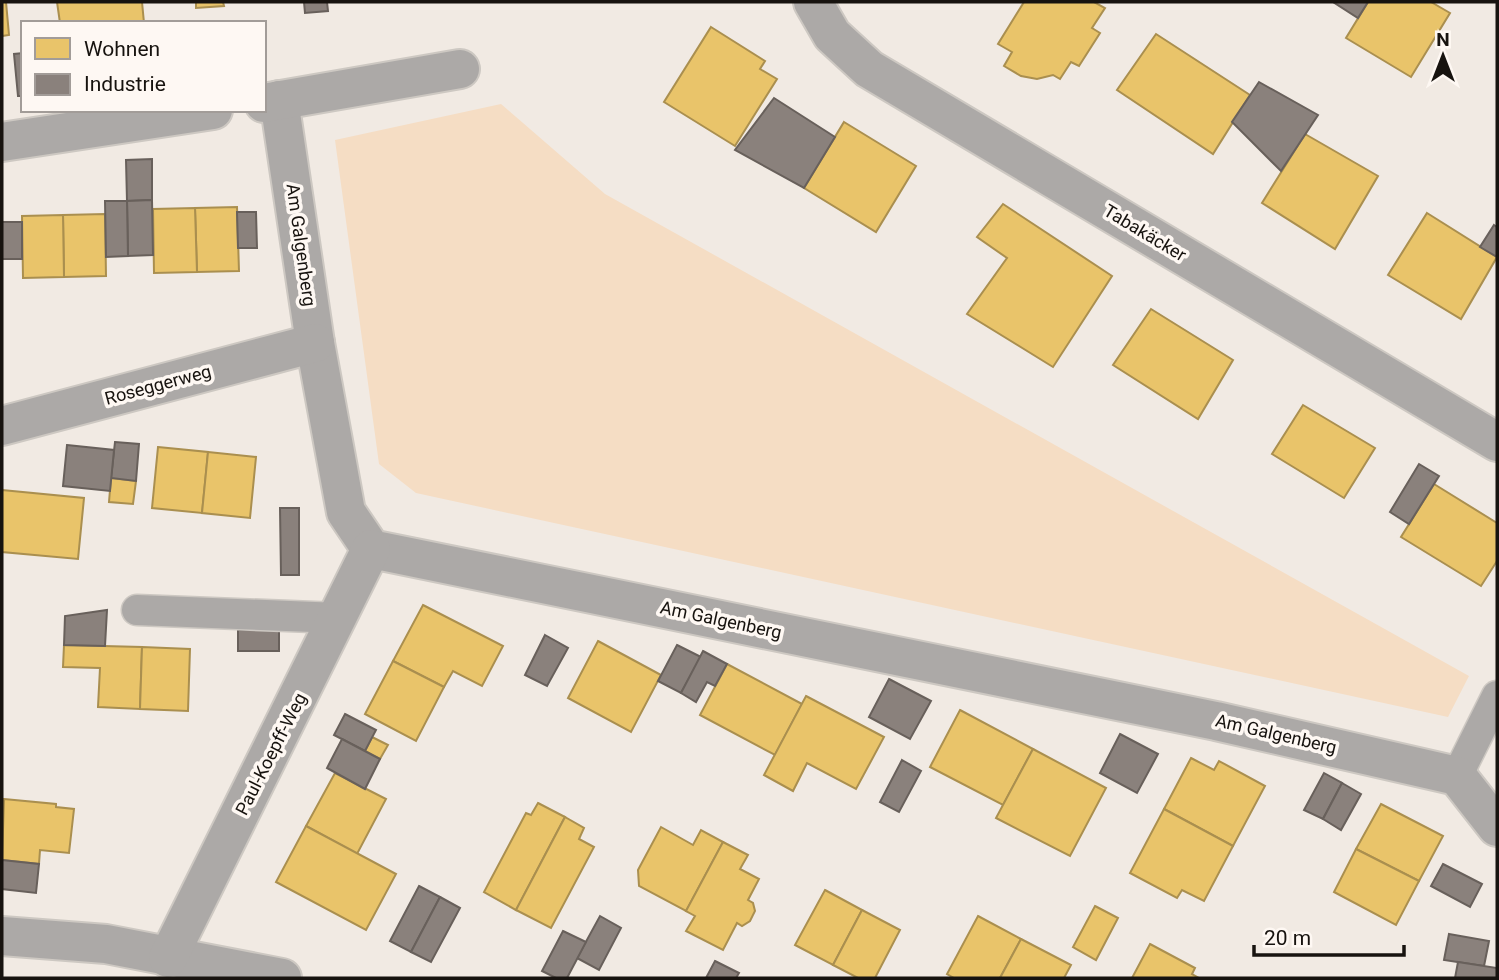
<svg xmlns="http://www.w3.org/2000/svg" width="1499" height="980" viewBox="0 0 1499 980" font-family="Roboto,sans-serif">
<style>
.green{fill:#f5ddc4}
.homes{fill:#e9c46a;stroke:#aa8f4f;stroke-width:2}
.industry{fill:#8a817c;stroke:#68605b;stroke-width:2}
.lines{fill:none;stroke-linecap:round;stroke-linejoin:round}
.lane-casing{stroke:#cdc8c2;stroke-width:33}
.street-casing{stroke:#cdc8c2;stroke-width:42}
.lane{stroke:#aca9a7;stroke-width:30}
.street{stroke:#aca9a7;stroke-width:38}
.labels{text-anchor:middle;stroke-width:7;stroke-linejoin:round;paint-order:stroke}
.street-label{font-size:18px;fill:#17130f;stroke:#fef8f3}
</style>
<rect width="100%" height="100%" fill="#f1eae3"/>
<!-- green -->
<path class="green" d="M501,104L605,194L1469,676L1448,717L416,493L379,464L335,140Z"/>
<!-- homes -->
<g class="homes">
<path d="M2,2H6L9,35L2,36Z"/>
<path d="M57,2H142L144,23H60Z"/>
<path d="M196,2H223L224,6L196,8Z"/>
<path d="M1024,2H1094L1105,8L1092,28L1100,33L1079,66L1071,62L1060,79L1053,75L1037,79L1021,76L1004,66L1012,52L998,44Z"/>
<path d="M1368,2H1431L1450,13L1411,77L1346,38Z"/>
<path d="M711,27L765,61L760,69L777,79L735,146L664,102Z"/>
<path d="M1156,34L1250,95L1213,154L1117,90Z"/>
<path d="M844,122L916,166L876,232L804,188Z"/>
<path d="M1305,134L1378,176L1335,249L1262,203Z"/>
<path d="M1003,204L1112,276L1053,367L967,314L1007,258L977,237Z"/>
<path d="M237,207L239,271L197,272L195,208Z"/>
<path d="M195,208L197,272L154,273L153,209Z"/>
<path d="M1427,213L1497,257L1461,319L1388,275Z"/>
<path d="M105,214L106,276L64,277L63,215Z"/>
<path d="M63,215L64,277L23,278L22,216Z"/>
<path d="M1151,309L1233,360L1198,419L1113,365Z"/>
<path d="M1303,405L1375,448L1344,498L1272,454Z"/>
<path d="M158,447L208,452L202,513L152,508Z"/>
<path d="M208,452L256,457L250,518L202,513Z"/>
<path d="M111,478L136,481L133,504L109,502Z"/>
<path d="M1434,484L1497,523V561L1481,586L1401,537Z"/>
<path d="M2,490L84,498L78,559L2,552Z"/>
<path d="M423,605L503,646L482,686L453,671L444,687L393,661Z"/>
<path d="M598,641L661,675L631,732L568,698Z"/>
<path d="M64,645L142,647L140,709L98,707L100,668L63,667Z"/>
<path d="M142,647L190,649L188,711L140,709Z"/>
<path d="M393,661L444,687L416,741L365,714Z"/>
<path d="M727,664L802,704L775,755L700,715Z"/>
<path d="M806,696L884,737L856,789L807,763L793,791L764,775Z"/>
<path d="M960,710L1033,749L1003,805L930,767Z"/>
<path d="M372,737L388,745L380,759L365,751Z"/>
<path d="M1033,749L1106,788L1070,856L996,818Z"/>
<path d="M1191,758L1214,770L1219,761L1265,786L1233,846L1164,809Z"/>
<path d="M335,773L386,799L357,854L306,826Z"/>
<path d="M4,799L56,804V807L74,809L69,853L40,850L39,864L2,860Z"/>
<path d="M538,803L565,817L516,910L484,892L526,813L531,815Z"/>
<path d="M1381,804L1443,836L1419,881L1356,849Z"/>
<path d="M1164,809L1233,846L1204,901L1182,890L1177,898L1130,873Z"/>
<path d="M565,817L584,828L579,839L594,847L551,928L516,910Z"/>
<path d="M306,826L396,874L366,930L276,882Z"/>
<path d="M661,827L693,845L701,830L723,842L686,911L639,886L638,870Z"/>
<path d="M723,842L748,855L740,869L759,879L748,900L753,903L755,911L750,921L742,926L737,923L723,950L686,931L695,916L686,911Z"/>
<path d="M1356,849L1419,881L1396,925L1334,892Z"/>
<path d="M825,890L862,910L833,965L795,945Z"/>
<path d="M1095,906L1118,918L1096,960L1073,947Z"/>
<path d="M862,910L900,930L875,978H858L833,965Z"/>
<path d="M978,916L1021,939L1000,978H954L947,974Z"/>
<path d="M1021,939L1071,965L1064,978H1000Z"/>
<path d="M1150,944L1195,968L1192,974L1199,978H1132Z"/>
</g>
<!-- industry -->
<g class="industry">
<path d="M304,2H327L328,11L305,13Z"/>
<path d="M1333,2H1368L1358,18Z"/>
<path d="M23,53V96H18L14,54Z"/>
<path d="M1259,82L1318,115L1281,171L1232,122Z"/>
<path d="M774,98L835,137L804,188L735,150Z"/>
<path d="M152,159V200L127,201L126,160Z"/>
<path d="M152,200L153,255L128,256L127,201Z"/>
<path d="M105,201H127L128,256L106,257Z"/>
<path d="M237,212H256L257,248H238Z"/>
<rect x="2" y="222" width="20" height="37"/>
<path d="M1494,225L1497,227V257L1480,247Z"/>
<path d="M115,442L139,444L136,481L111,478Z"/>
<path d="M67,445L114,450L110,491L63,486Z"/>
<path d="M1419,464L1439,476L1409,524L1390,512Z"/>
<path d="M280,508H299V575H281Z"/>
<path d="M107,610L105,646L64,645L65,616Z"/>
<rect x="238" y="630" width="41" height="21"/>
<path d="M545,635L568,648L547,686L525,675Z"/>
<path d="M677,645L701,657L681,693L658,681Z"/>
<path d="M703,651L727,664L715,686L707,682L696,702L681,693Z"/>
<path d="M889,679L931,701L910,739L869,717Z"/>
<path d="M345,714L376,730L365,751L334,735Z"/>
<path d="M1120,734L1158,754L1137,793L1100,773Z"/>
<path d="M342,739L380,759L365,789L327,768Z"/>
<path d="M902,760L921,771L899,812L880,802Z"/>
<path d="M1324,773L1342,783L1323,819L1304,810Z"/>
<path d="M1342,783L1361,794L1341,830L1323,819Z"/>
<path d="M2,860L39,864L36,893L2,889Z"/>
<path d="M1443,864L1482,884L1470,907L1431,886Z"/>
<path d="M419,886L440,897L411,952L390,941Z"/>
<path d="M440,897L460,908L431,962L411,952Z"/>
<path d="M600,916L621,928L599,970L577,958Z"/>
<path d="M563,931L586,942L567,978H556L542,971Z"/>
<path d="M1449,934L1489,941L1484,966L1444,960Z"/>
<path d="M715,961L739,973L736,978H706Z"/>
<path d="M1458,962L1497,968V978H1455Z"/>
</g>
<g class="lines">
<defs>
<g id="lane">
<path d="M137,610L339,618"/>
<path d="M1457,776L1497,696"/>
</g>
<g id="street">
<path d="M813,2L832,35L869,69L1497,442"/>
<path d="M279,100L315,343L346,512L371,549L1216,721L1457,776L1497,827"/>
<path d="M264,103L460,69"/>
<path d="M2,142L213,110"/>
<path d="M2,426L315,343"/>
<path d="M2,936L106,944L282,978"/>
<path d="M168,958L371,549"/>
</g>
</defs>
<!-- lane casing -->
<use href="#lane" class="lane-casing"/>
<!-- street casing -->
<use href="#street" class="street-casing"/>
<!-- lane -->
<use href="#lane" class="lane"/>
<!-- street -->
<use href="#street" class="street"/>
</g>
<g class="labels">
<!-- street labels -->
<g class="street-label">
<text transform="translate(1145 233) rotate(31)" y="6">Tabakäcker</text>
<text transform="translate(301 245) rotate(82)" y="6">Am Galgenberg</text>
<text transform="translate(158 385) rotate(-15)" y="6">Roseggerweg</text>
<text transform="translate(721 620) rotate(12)" y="6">Am Galgenberg</text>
<text transform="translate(1276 734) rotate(13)" y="6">Am Galgenberg</text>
<text transform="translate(271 754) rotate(-63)" y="6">Paul-Koepff-Weg</text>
</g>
</g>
<!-- border -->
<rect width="1499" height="980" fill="none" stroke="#17130f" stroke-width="7"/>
<!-- legend -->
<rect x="21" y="21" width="245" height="91" fill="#fef8f3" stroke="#a29c98" stroke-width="2"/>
<rect x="35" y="38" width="35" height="21" fill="#e9c46a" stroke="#a29c98" stroke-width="2"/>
<text x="84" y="56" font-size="21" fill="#17130f">Wohnen</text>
<rect x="35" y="74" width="35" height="21" fill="#8a817c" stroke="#a29c98" stroke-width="2"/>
<text x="84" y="91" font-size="21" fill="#17130f">Industrie</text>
<!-- north arrow -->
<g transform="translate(1443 56)" stroke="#fef8f3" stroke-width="5" paint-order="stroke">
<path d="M0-5L12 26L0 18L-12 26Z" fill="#17130f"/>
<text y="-10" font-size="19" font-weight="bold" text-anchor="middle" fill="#17130f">N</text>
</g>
<!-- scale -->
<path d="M1254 945v10h150v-10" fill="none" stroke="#17130f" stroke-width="3.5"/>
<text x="1264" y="945" font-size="21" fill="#17130f" stroke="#fef8f3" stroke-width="5" paint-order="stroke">20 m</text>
</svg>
